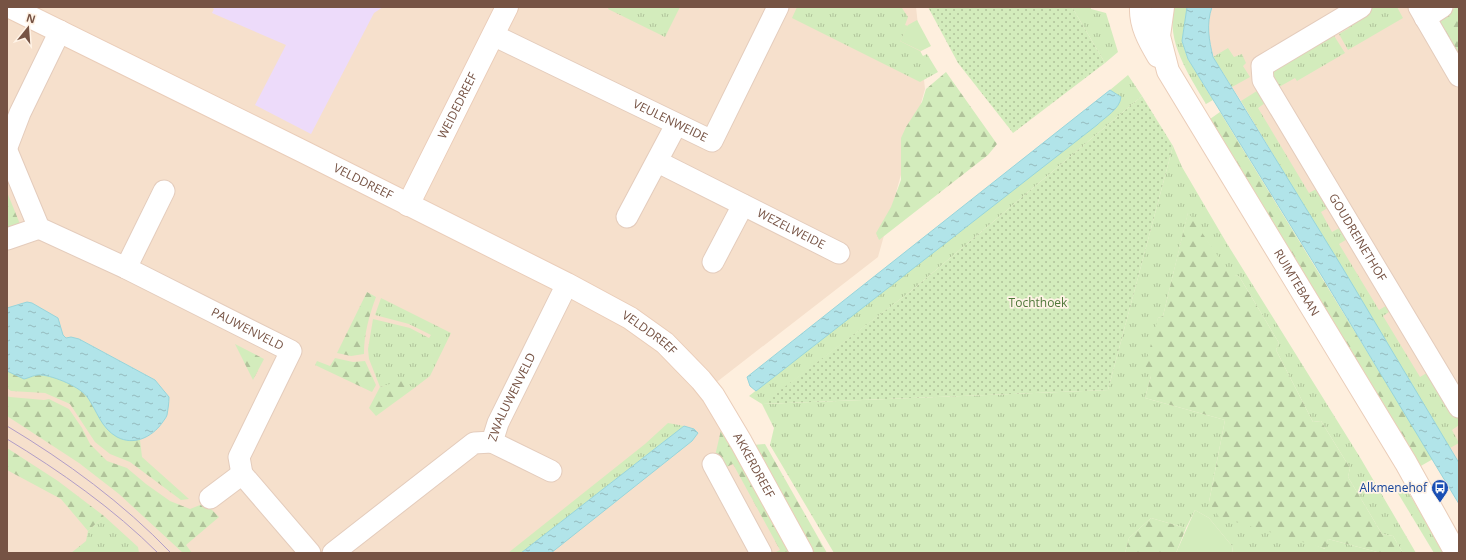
<svg xmlns="http://www.w3.org/2000/svg" width="1466" height="560" viewBox="0 0 1466 560" font-family="'Open Sans',sans-serif">
<style>
.residential{fill:#f6e0cc}
.education{fill:#eddbfa}
.grass{fill:url(#grass-tufts)}
.forest{fill:url(#forest-firs)}
.garden{fill:url(#garden-dots)}
.pitch{fill:#d3ecbc}
.water{fill:url(#water-ripples);stroke:#97d5db}
.lines{fill:none;stroke-linecap:round;stroke-linejoin:round}
.street-casing{stroke:#e4ccbc;stroke-width:23}
.secondary-casing{stroke:#eacdb9;stroke-width:24}
.street{stroke:#fff;stroke-width:21}
.secondary{stroke:#fff;stroke-width:22}
.tram{stroke:#b19dc7;stroke-width:1}
.labels{text-anchor:middle;stroke-width:3.5;stroke-linejoin:round;paint-order:stroke}
.street-label{font-size:12px;fill:#765344;stroke:#fff3e6}
.park-label{font-size:12px;fill:#4f7739;stroke:#fff3e6}
.transit-label{font-size:12px;fill:#164399;stroke:#fff3e6;text-anchor:end}
</style>
<defs>
<pattern id="grass-tufts" width="24" height="20" patternUnits="userSpaceOnUse"><rect width="24" height="20" fill="#d3ecbc"/><path d="M3 7l-1-3M5 7V3M7 7l1-3M15 17l-1-3M17 17v-4M19 17l1-3" fill="none" stroke="#b0c29a"/></pattern>
<pattern id="forest-firs" width="22" height="20" patternUnits="userSpaceOnUse"><rect width="22" height="20" fill="#d3ecbc"/><path d="M5 1l3.5 6h-7zM16 11l3.5 6h-7z" fill="#b0c29a"/></pattern>
<pattern id="garden-dots" width="8" height="8" patternUnits="userSpaceOnUse"><rect width="8" height="8" fill="#d3ecbc"/><path d="M2 2h.1M6 6h.1" fill="none" stroke="#b0c29a" stroke-width="1.8" stroke-linecap="round"/></pattern>
<pattern id="water-ripples" width="26" height="14" patternUnits="userSpaceOnUse"><rect width="26" height="14" fill="#b1e4e9"/><path d="M2 4q2-2 4 0t4 0M15 11q2-2 4 0t4 0" fill="none" stroke="#95bbbe"/></pattern>
</defs>
<rect width="100%" height="100%" fill="#feefde"/>
<!-- residential -->
<g class="residential">
<path d="M7,7H916L925,89L878,257L709,388L797,553H7Z"/>
<path d="M1180,7H1459V463L1241,101Z"/>
</g>
<!-- education -->
<path class="education" d="M211,7H383L374,13L311,134L255,105L286,45L212,13L214,9Z"/>
<!-- grass -->
<g class="grass">
<path d="M609,7H680L665,37L608,9Z"/>
<path d="M797,7H904L902,8L908,17L905,25L908,26L900,41L920,51L923,56L927,54L938,72L920,82L792,18Z"/>
<path d="M1072,7H1091V9L1106,13L1118,52L1105,63Z"/>
<path d="M1174,7H1187L1182,41L1188,59L1213,100L1206,104C1189,75 1166,42 1174,7Z"/>
<path d="M1374,7H1397L1403,18L1348,50L1339,34L1349,28L1346,23Z"/>
<path d="M1331,31L1345,53L1297,81L1295,78L1279,87L1273,76L1275,69Z"/>
<path d="M1228,48L1234,57L1242,54L1246,63L1243,66L1250,77L1232,87L1213,57Z"/>
<path d="M1128,75L1142,96L911,291L763,404L1108,390L1173,146L1182,167L1226,242L1361,459L1416,553H1403L1393,536L1382,534L1348,477L1350,468L1321,421L1313,422L1276,350L1279,343L1239,276L1230,275L1188,213L1163,316L1158,318L1151,376L1145,398L1225,420L1209,502L1325,549L1328,539L1381,553H1233L1232,546L1209,518L1195,510L1186,528L1151,518L1129,538L1125,553H834L770,445L774,428L762,404L749,396L1114,110L1121,97L1110,90Z"/>
<path d="M1260,89L1268,101L1258,108L1309,193L1320,187L1331,206L1321,212L1332,232L1343,226L1349,238L1339,244L1379,310L1389,304L1392,310L1383,316L1420,377L1430,371L1459,420V425L1452,430L1459,443L1450,448L1241,101Z"/>
<path d="M381,298L451,333L430,376L413,389L404,381L380,387L369,359L368,349L373,319L410,328L429,338L431,335L409,324L375,315Z"/>
<path d="M668,423L684,426L521,553H508L645,444Z"/>
<path d="M1404,485L1445,553H1434L1396,490Z"/>
<path d="M104,516L138,547L139,553H71L86,541L88,531Z"/>
</g>
<!-- forest -->
<g class="forest">
<path d="M1455,8H1459V54L1453,58L1436,23L1439,17Z"/>
<path d="M946,72L997,144L988,155L879,240L876,233L891,207L901,180V138L906,127L922,102L926,89Z"/>
<path d="M1220,112L1433,459L1419,467L1210,119Z"/>
<path d="M7,192L22,229L7,235Z"/>
<path d="M1188,212L1230,274L1239,276L1279,343L1276,350L1313,422L1321,421L1350,468L1348,477L1382,534L1393,536L1403,553H1381L1328,539L1326,549L1219,517L1209,502L1225,420L1145,398L1151,376L1145,366L1158,318L1163,316Z"/>
<path d="M367,292L376,297C369,316 364,334 364,354L351,356L337,353Z"/>
<path d="M235,344L264,359L253,380Z"/>
<path d="M335,358L353,362L365,361L376,385L372,392L315,365L317,361L330,366Z"/>
<path d="M7,371L24,379C29,378 36,374 41,375C54,375 80,387 87,397C97,411 101,427 116,436C123,441 132,440 140,440L142,457L189,499L181,500L130,462L110,454L95,442L70,404L45,393L11,391L7,388Z"/>
<path d="M404,380L413,389L376,416L369,408L380,387Z"/>
<path d="M7,396L10,397L44,400L49,399L69,409L82,428L90,444L107,461L127,468L146,484L170,501L190,509L205,503L219,517L186,545L192,553H183L119,494L79,463L7,416Z"/>
<path d="M721,430L759,494L790,553H774L780,550L733,464L722,469L715,456Z"/>
<path d="M765,444L827,553H813L753,445Z"/>
<path d="M7,448L58,481L104,516L88,531L61,499L7,470Z"/>
<path d="M1151,518L1186,528L1176,553H1125L1129,538Z"/>
</g>
<!-- garden -->
<g class="garden">
<path d="M928,7H1072L1105,63L1013,133L958,63Z"/>
<path d="M1142,96L1173,146L1108,390L762,404L911,291Z"/>
</g>
<!-- pitch -->
<g class="pitch">
<path d="M917,20L931,46L921,51L900,41L908,25Z"/>
<path d="M1195,510L1209,518L1232,546L1233,553H1176Z"/>
</g>
<!-- water -->
<g class="water">
<path d="M1187,7H1212C1206,24 1209,40 1213,57L1342,267L1459,463V504L1323,278L1188,59L1182,41Z"/>
<path d="M1110,90L1121,97C1120,109 1105,117 1097,125L756,391L750,386L747,377Z"/>
<path d="M27,302L32,303L58,318L63,335L66,338L71,337L79,339L155,380L169,397C169,403 168,409 167,415C166,418 164,420 162,423C152,437 134,446 117,437C101,428 97,411 88,398C81,387 54,376 41,375C36,374 29,378 24,379L7,371V308Z"/>
<path d="M684,426L694,429L698,433L692,441L551,553H521Z"/>
</g>
<g class="lines">
<defs>
<g id="street">
<path id="s1" d="M1361,7L1262,66L1263,80L1459,407"/>
<path d="M1419,7L1459,76"/>
<path d="M1425,18L1442,7"/>
<path id="s2" d="M493,35L712,141L778,7"/>
<path d="M7,147L20,113L60,31"/>
<path id="s3" d="M7,151L39,228L126,268L291,351L239,457L242,474"/>
<path id="s4" d="M658,162L839,253"/>
<path d="M627,217L676,125"/>
<path d="M7,239L39,228"/>
<path d="M713,262L743,205"/>
<path d="M126,268L164,191"/>
<path d="M492,442L551,471"/>
<path d="M713,464L761,553"/>
<path d="M242,474L310,553"/>
<path d="M210,498L242,474"/>
<path id="s5" d="M333,553L474,443L492,442L498,423L567,284"/>
</g>
<g id="secondary">
<path id="s6" d="M10,7L304,152L567,284L630,318L665,343L701,380L713,395L741,442L802,553"/>
<path d="M1141,7C1140,25 1149,41 1158,56"/>
<path id="s7" d="M1163,7L1159,36L1168,71L1406,463L1456,553"/>
<path id="s8" d="M408,205L507,7"/>
</g>
</defs>
<!-- street casing -->
<use href="#street" class="street-casing"/>
<!-- secondary casing -->
<use href="#secondary" class="secondary-casing"/>
<!-- street -->
<use href="#street" class="street"/>
<!-- secondary -->
<use href="#secondary" class="secondary"/>
<!-- tram -->
<g class="tram">
<path d="M7,426C67,462 123,503 171,553"/>
<path d="M7,439C60,471 114,509 158,553"/>
</g>
</g>
<!-- icons -->
<defs>
<symbol id="bus-pin" viewBox="-11 -11 22 30"><path d="M0 17L-7.5 6A9.5 9.5 0 1 1 7.5 6Z" fill="#1a4fb4" stroke="#fff3e6"/><path d="M-5-6H5V4H4V6H2V4H-2V6H-4V4H-5ZM-3.5-4V0h7V-4ZM-3.5 1.2v1.5H-2V1.2ZM2 1.2v1.5H3.5V1.2Z" fill="#fff"/></symbol>
</defs>
<g fill-rule="evenodd">
<use href="#bus-pin" x="1430" y="478" width="20" height="27"/>
</g>
<g class="labels">
<!-- street labels -->
<g class="street-label">
<text dy="4" stroke="none"><textPath href="#s8" startOffset="111">WEIDEDREEF</textPath></text>
<text dy="4" stroke="none"><textPath href="#s2" startOffset="197">VEULENWEIDE</textPath></text>
<text dy="4" stroke="none"><textPath href="#s6" startOffset="394">VELDDREEF</textPath></text>
<text dy="4" stroke="none"><textPath href="#s4" startOffset="149">WEZELWEIDE</textPath></text>
<text dy="4" stroke="none"><textPath href="#s1" startOffset="313">GOUDREINETHOF</textPath></text>
<text dy="4" stroke="none"><textPath href="#s7" startOffset="313">RUIMTEBAAN</textPath></text>
<text dy="4" stroke="none"><textPath href="#s3" startOffset="315">PAUWENVELD</textPath></text>
<text dy="4" stroke="none"><textPath href="#s6" startOffset="718">VELDDREEF</textPath></text>
<text dy="4" stroke="none"><textPath href="#s5" startOffset="246">ZWALUWENVELD</textPath></text>
<text dy="4" stroke="none"><textPath href="#s6" startOffset="889">AKKERDREEF</textPath></text>
</g>
<!-- park labels -->
<g class="park-label">
<text x="1038" y="307">Tochthoek</text>
</g>
<!-- transit labels -->
<g class="transit-label">
<text x="1427" y="492">Alkmenehof</text>
</g>
</g>
<!-- border -->
<rect width="1466" height="560" fill="none" stroke="#765344" stroke-width="16"/>
<!-- north arrow -->
<g transform="translate(28 28) rotate(17)" stroke="#fff3e6" stroke-width="3" paint-order="stroke">
<path d="M0-3L7 15L0 10L-7 15Z" fill="#765344"/>
<text y="-6" font-size="11" font-weight="bold" text-anchor="middle" fill="#765344">N</text>
</g>
</svg>
